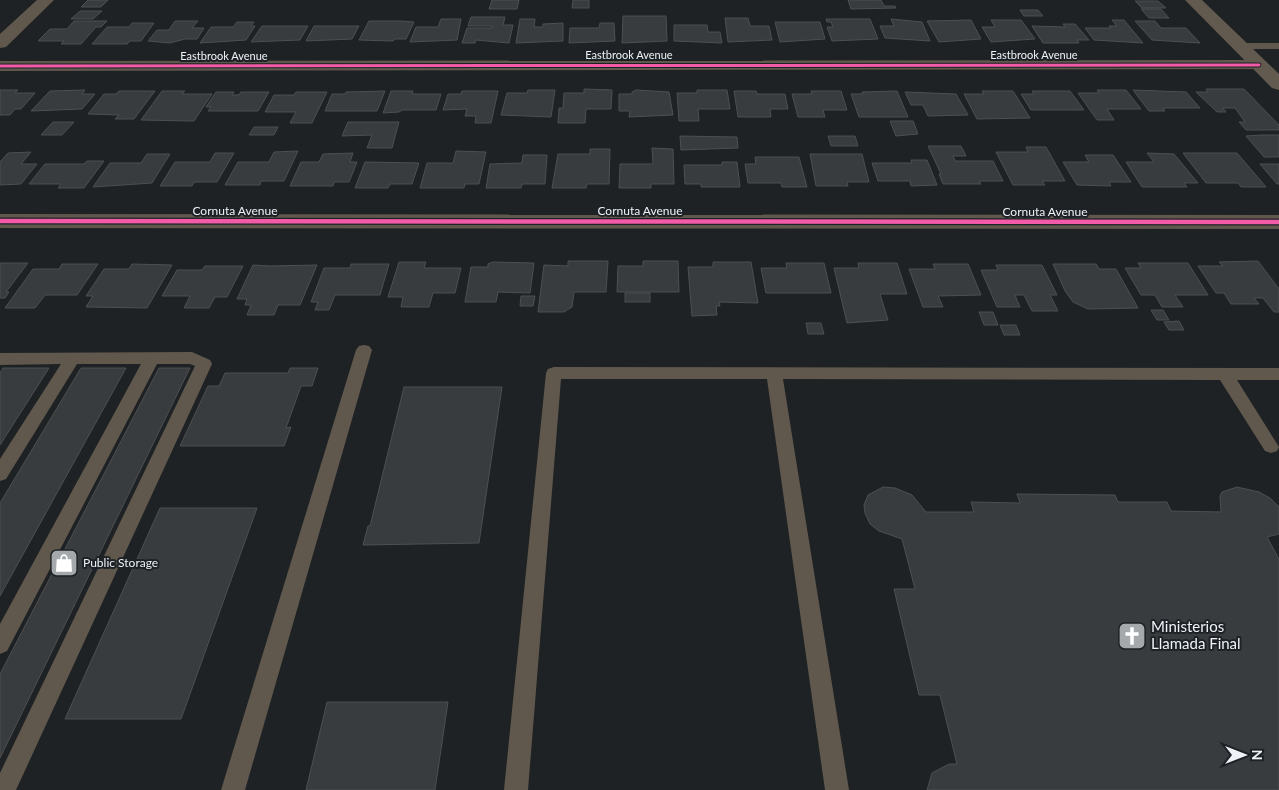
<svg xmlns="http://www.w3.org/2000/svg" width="1279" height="790" viewBox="0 0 1279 790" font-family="Lato,sans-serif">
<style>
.building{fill:#393c3e;stroke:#4d4f51}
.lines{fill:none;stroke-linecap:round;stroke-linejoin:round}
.lane{fill:#60584d;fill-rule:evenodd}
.street{fill:#60584d;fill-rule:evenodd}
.secondary{fill:#625a4e;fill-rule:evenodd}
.cycleway-far1-casing{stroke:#1d2226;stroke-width:5}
.cycleway-casing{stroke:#1d2226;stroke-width:7}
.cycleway-far1{stroke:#f35aa7;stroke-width:3}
.cycleway{stroke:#f35aa7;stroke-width:4.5}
.labels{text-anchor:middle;stroke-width:4;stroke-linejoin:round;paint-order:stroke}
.far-street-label{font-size:11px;fill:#eff2f6;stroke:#1d2226}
.street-label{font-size:12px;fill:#eff2f6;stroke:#1d2226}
.poi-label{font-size:12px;fill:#eff2f6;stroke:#1d2226;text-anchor:start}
.near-poi-label{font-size:15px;fill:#eff2f6;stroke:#1d2226;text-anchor:start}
</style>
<rect width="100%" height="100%" fill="#1f2224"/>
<!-- building -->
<g class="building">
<path d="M88,0H108L101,7H81Z"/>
<path d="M492,0H519L517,9H489Z"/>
<path d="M573,0H589V8H572Z"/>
<path d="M848,0H881L884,6H895L896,8L851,9Z"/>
<path d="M1135,1H1158L1166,8H1142Z"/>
<path d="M1141,9H1161L1169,18H1149Z"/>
<path d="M1020,10H1038L1043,16H1024Z"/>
<path d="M80,11H102L93,19H71Z"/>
<path d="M623,16H666L667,41L622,43Z"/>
<path d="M471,17H505L503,25H513L509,43L476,40L475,43H462L467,28H492V26H468Z"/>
<path d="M725,18H748L750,26H769L772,40L728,42Z"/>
<path d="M441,19H461L457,40L410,42L416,27H438Z"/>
<path d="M520,19H535L534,27H543V24L563,23V41L516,43Z"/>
<path d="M826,19H870L878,39L832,41L827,27H833L831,22H827Z"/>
<path d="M891,19L922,22L930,41L885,38L880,26H894Z"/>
<path d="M971,20L981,39L939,42L927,21Z"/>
<path d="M991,20H1021L1035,39L991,42L982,27H995Z"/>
<path d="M1112,20H1124L1143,43L1094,40L1085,28H1111L1109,26H1117Z"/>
<path d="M74,21H107L101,27H96L81,44H61L64,41H38L50,29H67Z"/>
<path d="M175,21H198L192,28H204L197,39H185L170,43L148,41L157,30H169Z"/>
<path d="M369,21H401L414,22L406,39H395L393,41L359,40Z"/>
<path d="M1135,21H1155L1161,28H1186L1200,43L1152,40Z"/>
<path d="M237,22H254L251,26H255L246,40L200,43L211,27H233Z"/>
<path d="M775,22H820L825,39L780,42Z"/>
<path d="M132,23H154L141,41H130L127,44H92L107,27H129Z"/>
<path d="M600,23H614L615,41L569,43L570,28H599Z"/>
<path d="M1063,24H1075L1089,40H1077L1079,43H1043L1032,26L1065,27Z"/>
<path d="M674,25H707L708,32H720L722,43L674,41Z"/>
<path d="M262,26H308L300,40L251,42Z"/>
<path d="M314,26H359L352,39L306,41Z"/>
<path d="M584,89L612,90L611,109H586L585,123H558L559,108H563L564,93H584Z"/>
<path d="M1206,89H1244L1279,125V130H1246L1239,122H1245L1235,108H1223L1226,112H1217L1196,92H1208Z"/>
<path d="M0,90H18L15,93H35L21,109H15L10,115H0Z"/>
<path d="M85,90L82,94H95L82,109L31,111L50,91Z"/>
<path d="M528,90H555L551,117L501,115L507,93H527Z"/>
<path d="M636,90L669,92L673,115L629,117L630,111H619V94H632V92Z"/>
<path d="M697,90H727L730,109H698L699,121H679L677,93H697Z"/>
<path d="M1097,90H1126L1141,109H1107L1114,120H1097L1078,93H1099Z"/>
<path d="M1133,90L1186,92L1200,108H1163L1165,111H1149Z"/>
<path d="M119,91H155L134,119H115L119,115L88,114L104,94H116Z"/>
<path d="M162,91H185L182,94H212L194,121L141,120Z"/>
<path d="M385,91L377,111H325L332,94H345L346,92Z"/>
<path d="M391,91H413L412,94H441L436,110H402L399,112L383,113Z"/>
<path d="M462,91H498L491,123H475L476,116H465L467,109L443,110L448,94H461Z"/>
<path d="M734,91H756L757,94H785L788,109H770L771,117H738Z"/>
<path d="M811,91H841L847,110H823L825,117H798L792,94H812Z"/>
<path d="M897,91L908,117H859L851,94H863L862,92Z"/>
<path d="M982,91H1013L1030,118L977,119L964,94H984Z"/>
<path d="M1032,91H1070L1084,110H1031L1021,94H1034Z"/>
<path d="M216,92H234L232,95H239L241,92H269L258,111H208L211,107H206Z"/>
<path d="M296,92H327L312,123H290L296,112H265L274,95H294Z"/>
<path d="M905,92L956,94L968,115L928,116L923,105H911Z"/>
<path d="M890,121H913L918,134L896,136Z"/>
<path d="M53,122H74L62,135H41Z"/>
<path d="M348,122H399L392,148H367L372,135L342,136Z"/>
<path d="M254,127H278L274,135H249Z"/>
<path d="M1261,135H1279V157H1264L1246,136Z"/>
<path d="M680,136L737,137L738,148L681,150Z"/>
<path d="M828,136H855L858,146H831Z"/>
<path d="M928,146H961L966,156H953L955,161H993L1003,181H979L981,184H943L939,174H941Z"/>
<path d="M1026,147H1046L1065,181H1042L1045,185H1013L996,152H1028Z"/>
<path d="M652,148L673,149L674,184H651V188H619L620,164H653Z"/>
<path d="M590,149H610L609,184H587L586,188H552L558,154H590Z"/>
<path d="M298,151L284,181H261L260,185H225L238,162H269L274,152Z"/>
<path d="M456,151L486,152L479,184H465L464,188H420L427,163H453Z"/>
<path d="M31,152L21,164H37L21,184L0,185V162L8,153Z"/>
<path d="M215,153H234L217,182H194L192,186H160L175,162H210Z"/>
<path d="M353,153L350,162H357L349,182H334L333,186H290L301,162H319L323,154Z"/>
<path d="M1147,153L1174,154L1198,183H1184L1187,187H1142L1126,162H1154Z"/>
<path d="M1183,153H1237L1266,187H1241L1238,183H1206Z"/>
<path d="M147,154H170L152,183L93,187L110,163H141Z"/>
<path d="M810,154H862L869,182H847L848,186H816Z"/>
<path d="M523,155H547L545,184H522L521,188H486L490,164L522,163Z"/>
<path d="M1085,155H1113L1131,182H1109L1111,186L1077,185L1063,162H1089Z"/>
<path d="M755,157H799L807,187H782L781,183H748L745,164H756Z"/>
<path d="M911,160H927L937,185L911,186L910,181H878L872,163H912Z"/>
<path d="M87,161H104L84,188H58L61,184H29L45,164H84Z"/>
<path d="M365,162L419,163L412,184H390L388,188H355Z"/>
<path d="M722,162H737L740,187H701V184H685L684,165H722Z"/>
<path d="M1260,164H1279V184H1277Z"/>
<path d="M568,261H608L606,292H574L572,307L564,312H538L544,265L568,266Z"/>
<path d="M643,261H678L679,292H617L618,266H643Z"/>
<path d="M1258,261L1279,289V312H1274L1263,298H1254L1259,304H1231L1224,293H1216L1198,266H1223L1219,262Z"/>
<path d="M399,262H426L424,268H461L455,293H433L429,307H401L403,297H388Z"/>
<path d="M493,262L534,263L530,293L498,292L496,302H465L471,267H488V264Z"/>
<path d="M713,262H751L758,303L719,302L720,306H716L717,315L692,316L688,267H713Z"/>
<path d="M0,263H28L6,292H9L5,298H0Z"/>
<path d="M786,263H824L831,293H766L761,268H787Z"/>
<path d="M858,263H897L907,294H880L888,320L847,323L834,268H859Z"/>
<path d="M1138,263H1188L1208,295H1175L1183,307H1162L1155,295H1141L1125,268H1141Z"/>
<path d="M62,264H98L77,295H45L35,308H5L33,269H59Z"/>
<path d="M132,264L172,265L147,308L86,307L93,296H86L104,269H129Z"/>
<path d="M351,264H389L380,295H335L329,310H315L318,302H311L324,268H350Z"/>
<path d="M933,264H968L981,295L938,296L943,307H923L909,269H935Z"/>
<path d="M1053,264H1096L1099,269H1116L1138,308L1088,309L1073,302L1065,291Z"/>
<path d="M253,265L270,266L317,265L300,305H278L274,315H247L251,305H245L247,299H237Z"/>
<path d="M996,265H1042L1057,295H1050L1058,311H1032L1024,295H1015L1020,307H997L981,270H998Z"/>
<path d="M205,266H243L227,297H215L209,308H184L190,296H162L177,270H202Z"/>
<rect x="625" y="293" width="25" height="9"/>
<path d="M521,296H535L533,306H520Z"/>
<path d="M1151,310H1163L1169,320H1157Z"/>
<path d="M979,312H993L998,325H984Z"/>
<path d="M1179,321L1184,330H1169L1164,322Z"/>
<path d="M806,323H821L824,334H808Z"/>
<path d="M1000,325H1016L1020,335H1004Z"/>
<path d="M3,368H49L0,445V373Z"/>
<path d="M81,368H126L0,596V503Z"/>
<path d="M159,368H190L0,758V674Z"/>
<path d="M290,368H318L312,386H301L286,428L291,427L284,446H180L208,386H219L225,373H288Z"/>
<path d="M404,387H502L479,543L363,545L368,526H370Z"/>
<path d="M883,487L895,488L912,495L926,512H974L971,502L1020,503L1017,494L1115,495L1118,502H1167L1171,511L1221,512L1220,496L1222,492L1237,487L1259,492L1270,498L1279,507V534L1267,537L1279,559V790H927L932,773L949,764H957L940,695H919L894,589H915L902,539L879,531L870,524L865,513L864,505L868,495Z"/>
<path d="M160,508H257L181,719H65Z"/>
<path d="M327,702H448L435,790H306Z"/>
</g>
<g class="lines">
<!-- lane -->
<g class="lane">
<path d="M1279,43V49H1241L1236,46L1241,43Z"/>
<path d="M364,345L369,346L372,350L245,790H221L356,350L359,346Z"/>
<path d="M192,352L210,360L212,364L16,790H0V773L195,366L190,364H157L7,651L0,654V624L141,364H77L6,479L0,481V459L61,364L0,365V353Z"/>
<path d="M554,367L1279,368V380H1237L1279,447L1277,451L1271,453L1265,451L1220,380L783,379L849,790H825L767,379H561L528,790H504L546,373L548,369Z"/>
</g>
<!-- street -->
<g class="street">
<path d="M37,0H54L6,47L0,48V34Z"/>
<path d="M1259,60L1265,61L1268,65L1265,69L0,71V61Z"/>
<path d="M0,214L1279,215V229L0,228Z"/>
</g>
<!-- secondary -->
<path class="secondary" d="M1185,0H1202L1279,74V90L1272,88Z"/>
<defs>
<path id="cycleway-far1" d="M0,66L1259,65"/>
<path id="cycleway" d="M0,221L1279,222"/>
</defs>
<!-- cycleway-far1 casing -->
<use href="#cycleway-far1" class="cycleway-far1-casing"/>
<!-- cycleway casing -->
<use href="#cycleway" class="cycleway-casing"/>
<!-- cycleway-far1 -->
<use href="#cycleway-far1" class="cycleway-far1"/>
<!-- cycleway -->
<use href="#cycleway" class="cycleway"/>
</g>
<!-- icons -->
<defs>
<symbol id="shop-square" viewBox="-11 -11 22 22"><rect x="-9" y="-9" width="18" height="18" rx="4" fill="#a6a9ac" stroke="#1d2226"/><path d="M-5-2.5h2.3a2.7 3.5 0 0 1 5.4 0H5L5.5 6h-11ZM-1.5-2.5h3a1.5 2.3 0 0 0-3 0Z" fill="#fff"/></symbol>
<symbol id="church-square" viewBox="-11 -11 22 22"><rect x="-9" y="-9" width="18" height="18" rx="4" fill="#a6a9ac" stroke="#1d2226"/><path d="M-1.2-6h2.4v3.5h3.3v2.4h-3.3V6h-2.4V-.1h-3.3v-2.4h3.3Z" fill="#fff"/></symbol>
</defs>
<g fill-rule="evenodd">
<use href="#shop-square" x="48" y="547" width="32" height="32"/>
<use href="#church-square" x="1116" y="620" width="32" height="32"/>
</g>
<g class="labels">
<!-- far-street labels -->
<g class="far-street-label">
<text x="629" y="59">Eastbrook Avenue</text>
<text x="1034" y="59">Eastbrook Avenue</text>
<text x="224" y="60">Eastbrook Avenue</text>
</g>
<!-- street labels -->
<g class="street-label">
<text x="235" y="215">Cornuta Avenue</text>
<text x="640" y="215">Cornuta Avenue</text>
<text x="1045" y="216">Cornuta Avenue</text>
</g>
<!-- poi labels -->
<g class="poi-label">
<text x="83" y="567">Public Storage</text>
</g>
<!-- near-poi labels -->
<g class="near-poi-label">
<text x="1151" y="632">Ministerios<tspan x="1151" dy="17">Llamada Final</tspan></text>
</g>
</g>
<!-- north arrow -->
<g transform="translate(1244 755) rotate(90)" stroke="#1d2226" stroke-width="4" paint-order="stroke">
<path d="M0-4L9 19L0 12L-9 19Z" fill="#eff2f6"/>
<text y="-8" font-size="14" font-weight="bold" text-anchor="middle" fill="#eff2f6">N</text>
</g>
</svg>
